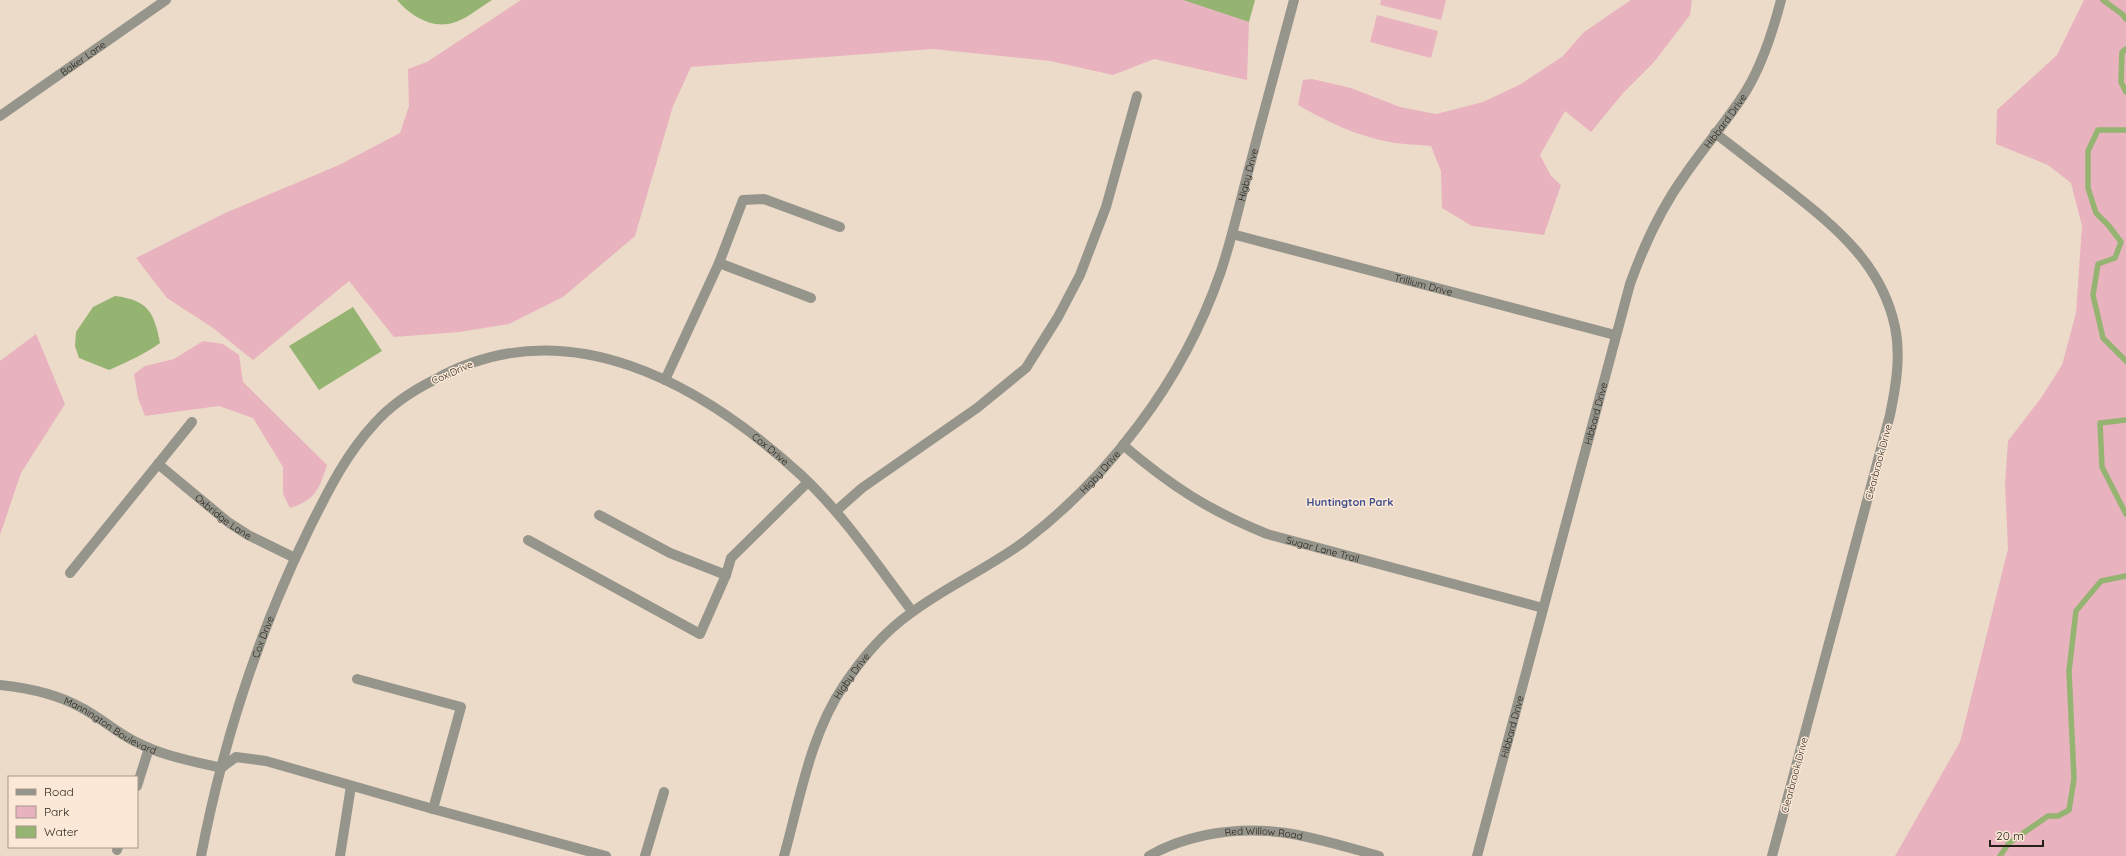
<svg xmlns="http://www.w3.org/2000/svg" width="2126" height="856" viewBox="0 0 2126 856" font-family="Quicksand,sans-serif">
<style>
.green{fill:#e8b2be}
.water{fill:#95b472}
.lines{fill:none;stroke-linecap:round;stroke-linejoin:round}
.stream{stroke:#95b472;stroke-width:5.5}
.lane{stroke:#96958b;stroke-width:10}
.street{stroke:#96958b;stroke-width:10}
.labels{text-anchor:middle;stroke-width:3;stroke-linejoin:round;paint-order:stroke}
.street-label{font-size:10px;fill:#251f18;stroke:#fbe8d6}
.neighbourhood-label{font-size:11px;font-weight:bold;fill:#3f508c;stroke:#fbe8d6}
</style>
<rect width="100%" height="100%" fill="#eddbc9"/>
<!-- green -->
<g class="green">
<path d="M521,0H1183L1249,22L1247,80L1154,59L1113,75L1050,61L933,49L691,67L673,106L635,236L563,297L509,324L459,332L394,337L349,281L253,360L213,328L167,298L136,258L225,213L339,165L400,133L409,106L408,69L427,62Z"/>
<path d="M1381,0H1446L1441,20L1380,5Z"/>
<path d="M1631,0H1692L1690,15L1654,62L1624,92L1591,132L1565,111L1540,155L1551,176L1561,185L1544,235L1472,226L1442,208L1441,171L1431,146C1417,144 1403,145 1390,142C1357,136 1327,122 1298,105L1303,80L1312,79L1351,88L1400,107L1436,114L1483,102L1519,85L1562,57L1584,32Z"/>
<path d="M2084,0H2126V856H1895L1960,742L2008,549L2005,484L2008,441L2041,398L2062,365L2076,313L2082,226L2071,183L2048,165L1996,144L1997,110L2057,55Z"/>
<path d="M1377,15L1438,31L1431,58L1370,42Z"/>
<path d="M36,334L65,404L21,473L0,535V361Z"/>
<path d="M203,341L223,344L239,355L243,382L327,465C319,490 315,500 290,508L283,494V467L253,418L219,406L145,416L138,398L134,374L145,366L174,359Z"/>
</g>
<!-- water -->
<g class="water">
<path d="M397,0H492C479,8 463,22 448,24C428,27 409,14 397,0Z"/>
<path d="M1183,0H1255L1249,22Z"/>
<path d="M115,296C148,300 154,312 160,343C145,354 127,362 109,370L79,358L75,346L76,332L93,307Z"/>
<path d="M353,307L382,351L319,390L289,346Z"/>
</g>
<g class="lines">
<!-- stream -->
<g class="stream">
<path d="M2103,0L2122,14L2126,19"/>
<path d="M2126,49L2122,52L2121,82L2126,92"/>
<path d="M2126,130H2098L2088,151V188L2096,213L2109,226L2121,242L2115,258L2098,264L2093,295L2103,338L2126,361"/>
<path d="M2126,420L2100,423L2102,467L2126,514"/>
<path d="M2000,856L2009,843L2048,816H2058L2069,810L2074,779L2069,671L2076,611L2101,581L2126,576"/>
</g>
<!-- lane -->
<g class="lane">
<path d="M719,263L811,298"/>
<path d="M665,380L719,263L743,200L764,199L840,227"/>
<path d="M836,511L862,488L977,408L1026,368L1058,317L1080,275L1106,207L1137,96"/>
<path d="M599,515L670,553L726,575L731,558L808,482"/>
<path d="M528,540L700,634L726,575"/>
<path d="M221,768L236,757L266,761L433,809L461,707L357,679"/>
<path d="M137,786L149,748"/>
<path d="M433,809L606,856"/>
<path d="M117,850L118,847"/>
<path d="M340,856L351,786"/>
<path d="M645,856L664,792"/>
</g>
<!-- street -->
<g class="street">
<path id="s1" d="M0,116L166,0"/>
<path d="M1715,133C1740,152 1765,172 1790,191C1837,228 1882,265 1895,327C1901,356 1896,386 1890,415L1772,856"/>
<path id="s2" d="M1232,234L1615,335"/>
<path id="s3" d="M1123,445C1171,486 1208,510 1267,534L1543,608"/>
<path id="s4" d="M158,464L228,522L248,535L295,558"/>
<path d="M70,573L192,422"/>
<path id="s5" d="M0,685C29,688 57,694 82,708C101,718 117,733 136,742C163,756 192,761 221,768"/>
<path id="s6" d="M201,856C223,742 258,633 309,529C328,491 346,454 375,423C391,405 412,391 434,380C566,306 702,384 801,475C844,515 877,565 912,611"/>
<path id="s7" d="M784,856C800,799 810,735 844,685C862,658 884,632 911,613C947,586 989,568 1025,541C1067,509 1106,469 1138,426C1173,380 1202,326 1221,271C1233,235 1241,197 1251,161C1265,107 1280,53 1294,0"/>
<path id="s8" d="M1149,856C1166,846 1187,839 1206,835C1272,822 1317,839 1379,856"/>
<path id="s9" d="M1477,856L1630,284C1644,245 1661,208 1685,175C1704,147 1728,120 1746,91C1763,63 1773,31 1781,0"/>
</g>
</g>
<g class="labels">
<!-- street labels -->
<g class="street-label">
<text dy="4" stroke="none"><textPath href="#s1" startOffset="101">Baker Lane</textPath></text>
<text dy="4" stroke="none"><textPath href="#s9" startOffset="782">Hibbard Drive</textPath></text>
<text dy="4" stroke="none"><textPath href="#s7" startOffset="854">Higby Drive</textPath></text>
<text dy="4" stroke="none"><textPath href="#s2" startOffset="198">Trillium Drive</textPath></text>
<text transform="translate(452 372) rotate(-24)" y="4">Cox Drive</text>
<text dy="4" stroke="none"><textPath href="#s9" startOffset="458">Hibbard Drive</textPath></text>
<text dy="4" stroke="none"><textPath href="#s6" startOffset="911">Cox Drive</textPath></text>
<text transform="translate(1878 462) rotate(-75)" y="4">Clearbrook Drive</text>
<text dy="4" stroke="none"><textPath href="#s7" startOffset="518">Higby Drive</textPath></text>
<text dy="4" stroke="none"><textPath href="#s4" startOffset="84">Oxbridge Lane</textPath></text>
<text dy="4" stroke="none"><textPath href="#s3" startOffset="228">Sugar Lane Trail</textPath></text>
<text dy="4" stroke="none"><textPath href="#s6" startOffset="228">Cox Drive</textPath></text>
<text dy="4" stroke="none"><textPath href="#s7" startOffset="194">Higby Drive</textPath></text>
<text dy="4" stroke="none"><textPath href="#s5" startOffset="119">Mannington Boulevard</textPath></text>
<text dy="4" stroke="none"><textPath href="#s9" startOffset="134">Hibbard Drive</textPath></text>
<text transform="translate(1794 775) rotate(-75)" y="4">Clearbrook Drive</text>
<text dy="4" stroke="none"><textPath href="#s8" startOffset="119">Red Willow Road</textPath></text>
</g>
<!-- neighbourhood labels -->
<g class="neighbourhood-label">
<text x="1350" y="506">Huntington Park</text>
</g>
</g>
<!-- legend -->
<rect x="8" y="776" width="130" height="72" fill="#fbe8d6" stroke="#a5988a"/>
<rect x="16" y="789" width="20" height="6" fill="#96958b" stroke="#a5988a"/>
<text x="44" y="796" font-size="12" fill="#251f18">Road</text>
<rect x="16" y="806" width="20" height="12" fill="#e8b2be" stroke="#a5988a"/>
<text x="44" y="816" font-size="12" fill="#251f18">Park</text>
<rect x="16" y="826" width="20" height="12" fill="#95b472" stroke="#a5988a"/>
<text x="44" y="836" font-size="12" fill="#251f18">Water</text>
<!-- scale -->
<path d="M1990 840v6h53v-6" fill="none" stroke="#251f18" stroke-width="2"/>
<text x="1996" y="840" font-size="12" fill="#251f18" stroke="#fbe8d6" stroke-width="3" paint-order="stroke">20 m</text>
</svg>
